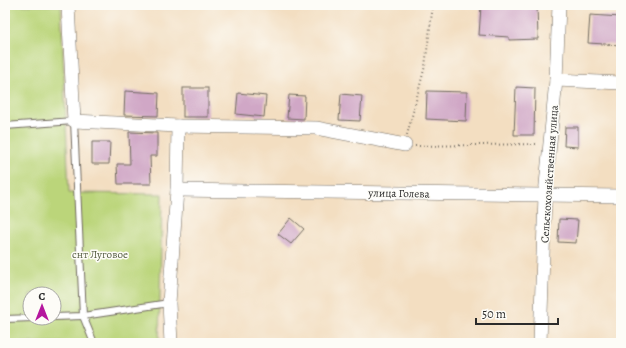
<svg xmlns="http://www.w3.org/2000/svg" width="626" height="348" viewBox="0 0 626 348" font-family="Alegreya,serif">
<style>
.green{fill:#bbd57a;stroke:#738052;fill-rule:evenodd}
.building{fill:#d0a7c6}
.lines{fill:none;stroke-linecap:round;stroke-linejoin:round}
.lane-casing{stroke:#716a60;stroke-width:8}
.street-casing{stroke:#716a60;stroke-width:14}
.path{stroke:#716a60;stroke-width:2;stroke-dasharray:1 3;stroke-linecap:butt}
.lane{stroke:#fff;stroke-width:6}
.street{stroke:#fff;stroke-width:13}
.labels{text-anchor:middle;stroke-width:3;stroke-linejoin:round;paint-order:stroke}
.street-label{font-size:11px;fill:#2b2b2b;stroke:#fdfcf7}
.park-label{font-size:11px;fill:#565e43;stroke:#fdfcf7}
</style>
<rect width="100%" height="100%" fill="#fdfcf7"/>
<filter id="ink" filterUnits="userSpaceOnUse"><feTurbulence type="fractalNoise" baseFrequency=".025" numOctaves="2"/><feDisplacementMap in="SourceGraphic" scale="8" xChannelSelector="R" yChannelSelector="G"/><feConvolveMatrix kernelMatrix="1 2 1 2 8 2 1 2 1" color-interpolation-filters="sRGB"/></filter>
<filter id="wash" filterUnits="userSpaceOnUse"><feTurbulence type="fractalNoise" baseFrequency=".012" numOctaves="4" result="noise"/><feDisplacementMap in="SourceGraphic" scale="16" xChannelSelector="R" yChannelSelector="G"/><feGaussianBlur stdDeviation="0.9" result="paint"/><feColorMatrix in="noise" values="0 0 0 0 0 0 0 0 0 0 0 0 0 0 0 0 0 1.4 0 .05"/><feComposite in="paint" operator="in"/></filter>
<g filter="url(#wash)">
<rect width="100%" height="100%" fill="#f3dec1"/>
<!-- green -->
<path class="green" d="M5,5H61L69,193L162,194L159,343H5ZM30,294H54V318H30Z"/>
<g id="blocks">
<!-- building -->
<g class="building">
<path d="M537,5L538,39L509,40V37L479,35L481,6L509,8V6Z"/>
<path d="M590,15L621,17V45L588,43Z"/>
<path d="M516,87L535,88L534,135H514Z"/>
<rect x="183" y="88" width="25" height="29"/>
<path d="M125,91L159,93L158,116L124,115Z"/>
<path d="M427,91L467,92L466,121L426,119Z"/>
<path d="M238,93L266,96L264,117L236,114Z"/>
<path d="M341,94L362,96L360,121L339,120Z"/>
<path d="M289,95L305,96L304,119L287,118Z"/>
<path d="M565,127H578V147L564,146Z"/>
<path d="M129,132L157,133V156H150L151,184H118L117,164H130Z"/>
<path d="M92,142H110L109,164H92Z"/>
<path d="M291,218L304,229L291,244L278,234Z"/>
<path d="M559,219L578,220L576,243L558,242Z"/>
</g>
</g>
</g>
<g filter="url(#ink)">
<use href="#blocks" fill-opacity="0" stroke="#716a60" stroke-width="1"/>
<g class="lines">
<defs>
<g id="lane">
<path d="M5,126L74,121L83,316L94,343"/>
<path d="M54,317L83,316L169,303"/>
<path d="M5,319L33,318"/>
</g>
<g id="street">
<path d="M68,5L74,121L178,126L177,190L169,303L171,343"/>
<path d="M556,80L621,83"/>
<path d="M178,126L316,128L405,145"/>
<path d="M177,190L621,196"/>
<path d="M540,343L545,195L556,80L559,5"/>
</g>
</defs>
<!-- lane casing -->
<use href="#lane" class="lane-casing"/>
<!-- street casing -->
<use href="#street" class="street-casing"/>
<!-- path -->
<g class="path">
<path d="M407,135L425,66L433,5"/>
<path d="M415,146L538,144"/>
</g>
<!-- lane -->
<use href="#lane" class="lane"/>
<!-- street -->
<use href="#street" class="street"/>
</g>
</g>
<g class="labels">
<!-- street labels -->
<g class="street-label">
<text transform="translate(549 174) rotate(-86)" y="4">Сельскохозяйственная улица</text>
<text transform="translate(399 193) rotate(1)" y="4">улица Голева</text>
</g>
<!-- park labels -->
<g class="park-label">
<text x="100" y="258">снт Луговое</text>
</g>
</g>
<!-- margin -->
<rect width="626" height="348" fill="none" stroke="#fdfcf7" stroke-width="20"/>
<!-- north arrow -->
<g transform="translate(42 306)"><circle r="19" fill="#fdfcf7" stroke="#a9a8a5"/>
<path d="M0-3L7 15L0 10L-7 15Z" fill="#b5179e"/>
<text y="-6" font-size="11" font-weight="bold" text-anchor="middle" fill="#2b2b2b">С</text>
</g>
<!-- scale -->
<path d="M476 318v6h82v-6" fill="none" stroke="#2b2b2b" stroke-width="2"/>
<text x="482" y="318" font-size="12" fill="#2b2b2b" stroke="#fdfcf7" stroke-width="3" paint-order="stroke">50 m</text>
</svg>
